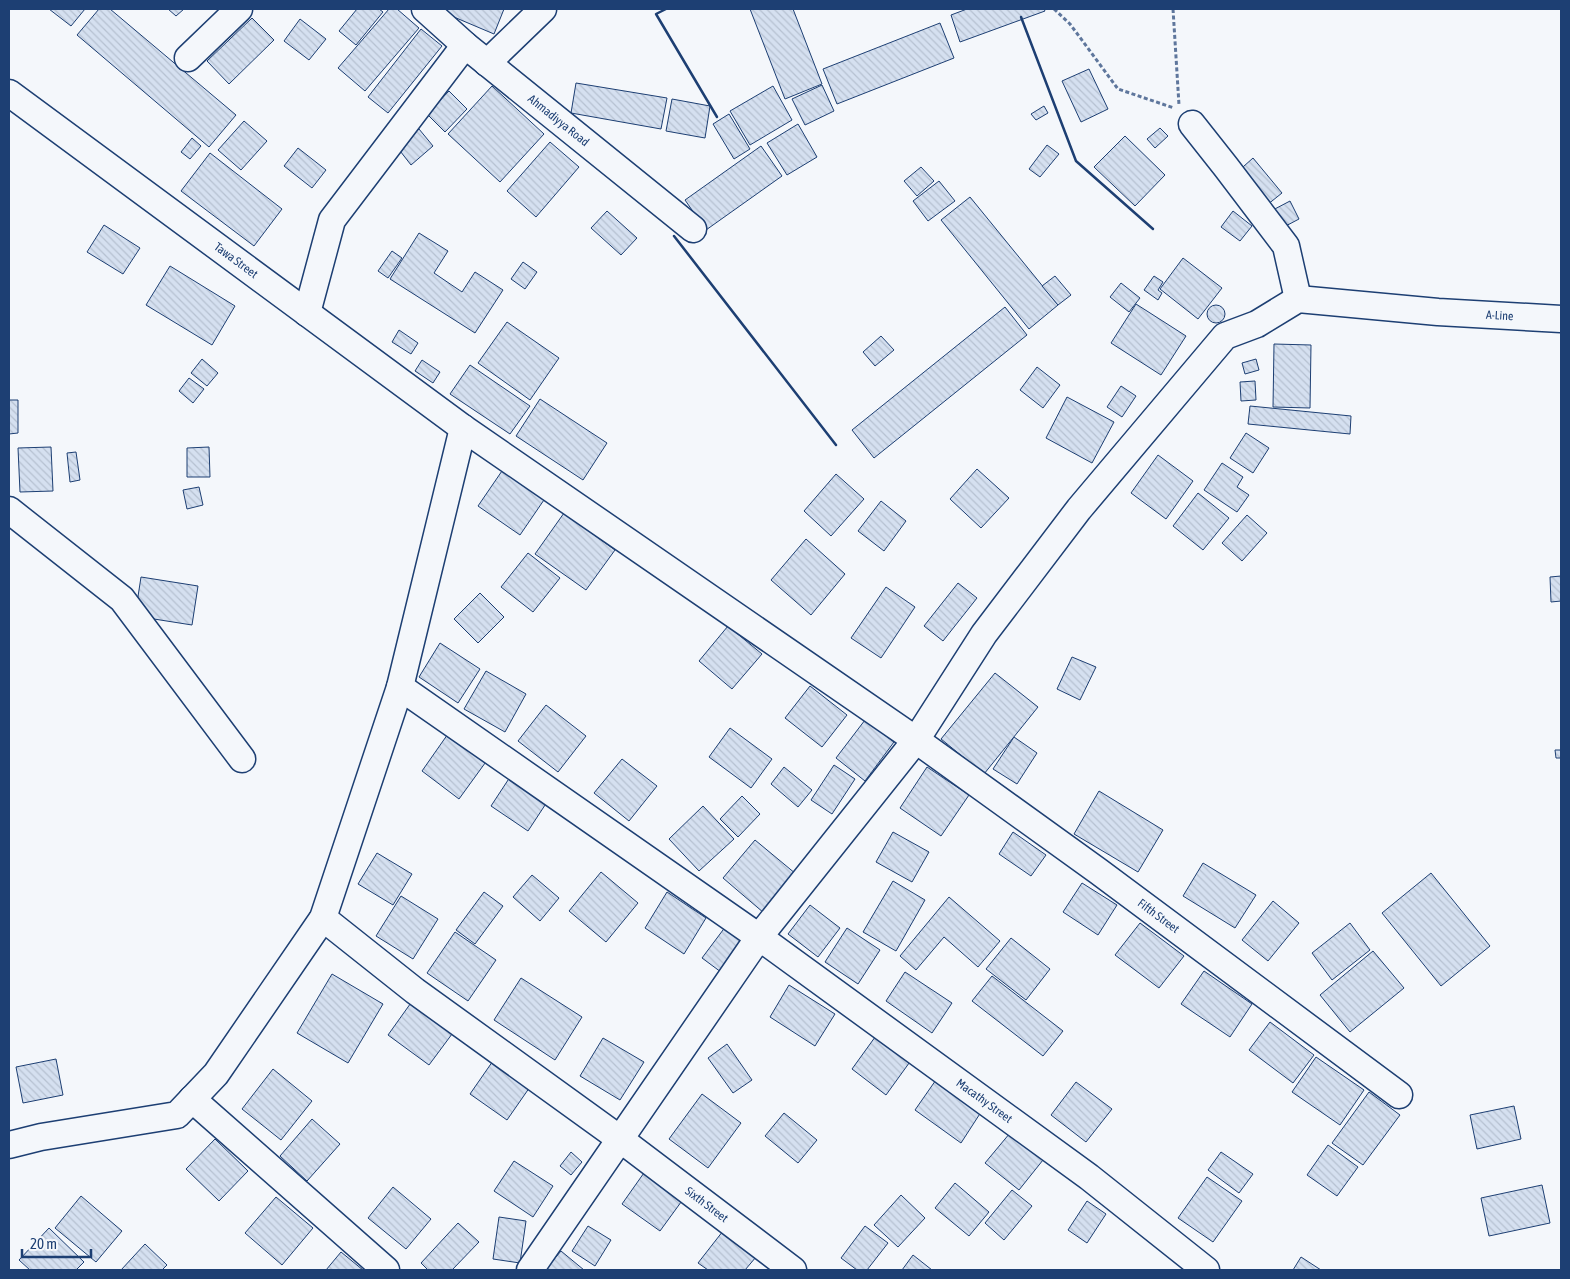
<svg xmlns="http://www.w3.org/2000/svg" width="1570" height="1279" viewBox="0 0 1570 1279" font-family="'Asap Condensed',sans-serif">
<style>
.building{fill:url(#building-back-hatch);stroke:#1d3f73}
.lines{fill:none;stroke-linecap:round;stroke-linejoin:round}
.minor-casing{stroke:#1d3f73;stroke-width:29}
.path{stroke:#5e769c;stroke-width:3;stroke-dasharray:4 2.5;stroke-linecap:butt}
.minor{stroke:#f4f7fb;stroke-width:26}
.wall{stroke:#1d3f73;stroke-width:2.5}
.labels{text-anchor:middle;stroke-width:4;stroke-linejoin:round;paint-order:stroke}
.street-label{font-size:12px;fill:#1d3f73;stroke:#f4f7fb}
</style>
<defs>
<pattern id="building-back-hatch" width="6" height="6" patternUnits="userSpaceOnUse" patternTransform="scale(1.25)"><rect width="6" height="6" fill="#d5e0f0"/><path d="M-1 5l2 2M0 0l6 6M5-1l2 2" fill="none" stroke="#b6c1d1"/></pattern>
</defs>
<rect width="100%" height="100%" fill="#f4f7fb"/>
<!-- building -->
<g class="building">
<path d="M49,9H85L71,26Z"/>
<path d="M99,9H110L236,115L209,147L77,35Z"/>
<path d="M168,9H184L176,16Z"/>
<path d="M357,9H379L383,12L356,45L339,31Z"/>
<path d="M389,9H397L419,28L365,91L338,68Z"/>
<path d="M435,9H504L494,34Z"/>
<path d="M750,9H793L822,84L785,99Z"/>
<path d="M967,9H1044L1045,11L960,42L951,15Z"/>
<path d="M252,18L274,40L229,84L207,61Z"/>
<path d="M300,19L326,39L309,60L284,41Z"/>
<path d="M940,23L954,58L837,104L823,69Z"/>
<path d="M421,29L442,46L388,113L368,97Z"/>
<path d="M1089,69L1108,109L1081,122L1062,81Z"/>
<path d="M576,83L667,98L661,129L571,113Z"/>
<path d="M822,85L834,111L805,125L792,99Z"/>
<path d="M492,86L544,134L500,182L448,134Z"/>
<path d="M773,86L792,120L750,145L730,111Z"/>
<path d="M449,91L467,109L445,132L427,114Z"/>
<path d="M672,99L710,106L705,138L666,131Z"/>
<path d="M1044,106L1048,113L1036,120L1031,114Z"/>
<path d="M729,114L750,149L734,159L713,124Z"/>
<path d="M244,121L267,141L241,170L218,150Z"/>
<path d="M798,124L817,157L787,175L767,143Z"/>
<path d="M1160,128L1168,136L1155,148L1147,139Z"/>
<path d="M419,129L433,146L411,165L397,147Z"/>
<path d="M1125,136L1165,175L1135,206L1094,167Z"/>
<path d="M192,138L201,146L190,159L181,152Z"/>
<path d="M550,142L579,167L536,217L507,191Z"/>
<path d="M1047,145L1059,154L1040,177L1029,169Z"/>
<path d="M761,146L782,176L706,230L685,200Z"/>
<path d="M298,148L326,170L312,188L284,166Z"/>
<path d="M210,153L282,209L254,246L181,191Z"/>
<path d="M1253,158L1282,193L1262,209L1234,175Z"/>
<path d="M921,167L934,181L917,196L904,181Z"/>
<path d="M939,181L955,201L928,221L913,201Z"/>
<path d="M970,197L1058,305L1029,329L941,220Z"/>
<path d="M1290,201L1299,219L1280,229L1271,211Z"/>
<path d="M607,211L637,238L621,255L591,228Z"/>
<path d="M1233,211L1252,226L1240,241L1221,227Z"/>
<path d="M104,225L140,248L123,274L87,252Z"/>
<path d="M419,233L448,251L434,273L462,292L475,272L503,290L475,333L390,279Z"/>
<path d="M392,251L402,258L388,278L378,271Z"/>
<path d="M1183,258L1222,288L1198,319L1160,289Z"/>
<path d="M523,262L537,272L525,289L511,279Z"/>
<path d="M170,266L235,306L212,345L146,305Z"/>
<path d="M1055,276L1071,295L1058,305L1042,286Z"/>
<path d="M1154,276L1163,282L1158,290L1162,293L1158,300L1144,290Z"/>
<path d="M1121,283L1140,298L1129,312L1110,297Z"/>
<path d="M1136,304L1186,336L1161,375L1111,343Z"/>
<circle cx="1216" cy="314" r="9"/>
<path d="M1005,307L1027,335L874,458L852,430Z"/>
<path d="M507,322L559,358L530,400L478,363Z"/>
<path d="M399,330L418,343L411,354L392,342Z"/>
<path d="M881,336L894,350L875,366L863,352Z"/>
<path d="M1274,344L1311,345L1310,408L1273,407Z"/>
<path d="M202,359L218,373L207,386L191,373Z"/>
<path d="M1256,359L1259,370L1245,374L1242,363Z"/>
<path d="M422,360L440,372L433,383L415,371Z"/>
<path d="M470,365L530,406L510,434L450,394Z"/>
<path d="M1037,367L1060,385L1043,408L1020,390Z"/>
<path d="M189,378L204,389L193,403L179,391Z"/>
<path d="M1255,381L1256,400L1241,401L1240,382Z"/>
<path d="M1121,386L1136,396L1122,417L1107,407Z"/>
<path d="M1067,397L1114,422L1092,463L1046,438Z"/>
<path d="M540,399L607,443L583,480L516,436Z"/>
<path d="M9,400H18V433L9,434Z"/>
<path d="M1250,406L1351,416L1350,434L1248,424Z"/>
<path d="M1246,433L1269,448L1253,473L1230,458Z"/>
<path d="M51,447L53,491L20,492L18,448Z"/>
<path d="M209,447L210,477H187V448Z"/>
<path d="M76,452L80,480L70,482L67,453Z"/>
<path d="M1158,455L1193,481L1166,519L1131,493Z"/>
<path d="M1222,463L1243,477L1237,487L1249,495L1237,512L1204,490Z"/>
<path d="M504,468L546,497L520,535L478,506Z"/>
<path d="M977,469L1009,498L981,528L950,499Z"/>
<path d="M836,474L864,499L831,536L804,511Z"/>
<path d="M199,487L203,505L187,509L183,490Z"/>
<path d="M1198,493L1229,518L1203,550L1173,526Z"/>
<path d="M881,501L906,521L884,551L858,531Z"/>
<path d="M564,513L615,550L586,590L535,554Z"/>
<path d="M1247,515L1267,533L1242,561L1222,543Z"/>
<path d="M806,539L845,574L811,615L771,580Z"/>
<path d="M528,553L560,578L533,612L501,587Z"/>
<path d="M1561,576V601L1551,602L1550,577Z"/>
<path d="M141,577L198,586L192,625L135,616Z"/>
<path d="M958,583L977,598L943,641L924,626Z"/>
<path d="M886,587L915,607L881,658L851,638Z"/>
<path d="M480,593L504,617L478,643L454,619Z"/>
<path d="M728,626L762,654L732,689L699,661Z"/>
<path d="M440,643L480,669L458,703L419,677Z"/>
<path d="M1072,657L1096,667L1080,700L1057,689Z"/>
<path d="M486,671L526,694L505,732L464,709Z"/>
<path d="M995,673L1038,707L984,774L941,739Z"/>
<path d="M810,686L847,715L822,747L785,718Z"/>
<path d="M546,705L586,736L558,772L518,741Z"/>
<path d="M865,720L894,742L865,781L836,758Z"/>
<path d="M730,728L772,759L751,788L709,757Z"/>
<path d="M450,731L488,759L459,799L422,771Z"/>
<path d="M1014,737L1037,753L1017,784L993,769Z"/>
<path d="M1555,750H1561V758H1556Z"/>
<path d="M622,759L657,786L629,821L594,793Z"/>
<path d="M834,765L855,779L832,814L811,800Z"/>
<path d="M784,767L812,790L798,807L771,784Z"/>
<path d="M927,767L969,795L941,836L900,808Z"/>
<path d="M512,774L549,799L528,831L491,806Z"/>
<path d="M1099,791L1163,830L1138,872L1074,834Z"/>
<path d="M742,796L760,814L738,837L720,819Z"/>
<path d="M703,806L734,839L699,871L669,839Z"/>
<path d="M893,832L929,852L912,882L876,862Z"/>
<path d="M1013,832L1046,855L1031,876L999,854Z"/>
<path d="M755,840L796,874L764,913L723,878Z"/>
<path d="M377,853L412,874L393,905L358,884Z"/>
<path d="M1203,863L1256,895L1235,928L1183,896Z"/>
<path d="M601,872L638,903L606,942L569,911Z"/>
<path d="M1431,873L1490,946L1441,986L1382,913Z"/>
<path d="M532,875L559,898L540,921L513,897Z"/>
<path d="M893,881L925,900L896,951L863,932Z"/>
<path d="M1082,883L1117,905L1098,935L1063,912Z"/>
<path d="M484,892L503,906L475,944L456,930Z"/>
<path d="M667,892L706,918L684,954L645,928Z"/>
<path d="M401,896L438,919L413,959L376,936Z"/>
<path d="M949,897L1000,941L978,967L944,937L916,970L900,956Z"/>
<path d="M1273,901L1299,923L1268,961L1242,940Z"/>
<path d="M810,905L840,928L818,957L788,934Z"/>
<path d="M1140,923L1184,956L1159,988L1115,955Z"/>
<path d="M1350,923L1370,950L1332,980L1312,953Z"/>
<path d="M726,926L748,944L725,975L702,958Z"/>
<path d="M847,928L880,950L858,984L825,962Z"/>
<path d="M455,932L496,960L468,1001L427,973Z"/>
<path d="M1011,938L1050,969L1026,1000L986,969Z"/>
<path d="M1373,951L1404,988L1350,1032L1320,995Z"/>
<path d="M1204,971L1252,1004L1230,1037L1181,1004Z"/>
<path d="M905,972L952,1003L932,1033L886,1001Z"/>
<path d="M332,974L383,1004L348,1063L297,1033Z"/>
<path d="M992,976L1063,1031L1043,1056L972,1001Z"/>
<path d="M521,978L582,1017L555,1060L494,1020Z"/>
<path d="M789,985L835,1014L815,1046L770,1017Z"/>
<path d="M413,1000L455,1030L429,1065L388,1035Z"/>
<path d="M1270,1022L1314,1055L1293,1083L1249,1050Z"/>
<path d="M878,1033L912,1059L886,1095L852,1069Z"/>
<path d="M603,1038L644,1062L620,1100L580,1076Z"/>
<path d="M727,1044L752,1080L733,1093L708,1058Z"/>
<path d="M1316,1057L1364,1090L1340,1125L1292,1092Z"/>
<path d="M495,1058L532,1084L507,1120L470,1094Z"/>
<path d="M56,1059L63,1095L23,1103L16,1067Z"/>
<path d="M273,1069L312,1101L281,1140L242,1109Z"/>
<path d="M938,1077L983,1109L961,1143L915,1110Z"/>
<path d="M1076,1082L1112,1109L1086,1142L1051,1115Z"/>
<path d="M1369,1092L1400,1115L1363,1165L1332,1143Z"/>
<path d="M702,1094L741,1123L708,1168L669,1139Z"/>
<path d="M1514,1106L1521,1139L1477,1149L1470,1115Z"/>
<path d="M784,1113L817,1140L798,1163L765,1136Z"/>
<path d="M312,1119L340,1144L307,1181L280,1156Z"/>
<path d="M1010,1133L1043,1160L1019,1190L985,1163Z"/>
<path d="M215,1139L248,1171L219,1201L186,1169Z"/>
<path d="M1328,1145L1358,1167L1337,1196L1307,1175Z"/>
<path d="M571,1152L582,1162L571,1175L560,1166Z"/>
<path d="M1221,1152L1253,1174L1239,1193L1208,1170Z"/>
<path d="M514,1161L553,1186L533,1217L494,1191Z"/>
<path d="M646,1170L684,1198L660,1231L622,1204Z"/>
<path d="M1207,1177L1242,1201L1213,1242L1178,1218Z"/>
<path d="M955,1183L989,1212L969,1236L935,1208Z"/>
<path d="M1542,1185L1550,1223L1489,1236L1481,1198Z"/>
<path d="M393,1187L431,1219L406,1249L368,1218Z"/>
<path d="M1012,1190L1032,1206L1004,1240L985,1223Z"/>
<path d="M901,1195L925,1218L898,1247L874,1225Z"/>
<path d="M81,1196L122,1231L96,1262L55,1228Z"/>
<path d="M276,1197L313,1228L282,1265L245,1233Z"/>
<path d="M1087,1201L1106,1214L1087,1243L1068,1230Z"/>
<path d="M499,1217L526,1221L520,1263L493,1259Z"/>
<path d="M458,1223L479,1242L452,1270H428L421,1263Z"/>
<path d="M588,1226L611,1240L595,1266L572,1251Z"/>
<path d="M865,1226L888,1243L867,1270H857L841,1258Z"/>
<path d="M49,1228L84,1262L76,1270H30L19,1260Z"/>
<path d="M723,1231L756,1257L745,1270H708L698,1263Z"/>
<path d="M145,1244L167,1265L162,1270H121Z"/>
<path d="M561,1251L584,1270H545Z"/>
<path d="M341,1252L363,1270H326Z"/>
<path d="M913,1255L932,1270H902Z"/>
<path d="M1301,1257L1321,1270H1293Z"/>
</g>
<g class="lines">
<defs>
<g id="minor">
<path id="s1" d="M425,9L465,45L693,229"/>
<path d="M188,58L239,9"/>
<path d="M487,63L543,9"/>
<path id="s2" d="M9,93L463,428L916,740L1098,871L1399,1095"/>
<path d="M1192,124L1226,167L1286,246L1298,299"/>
<path d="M307,313L332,220L465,45"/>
<path d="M9,510L122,599L242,759"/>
<path id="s3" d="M400,687L759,937L1089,1177L1206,1270"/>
<path id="s4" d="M323,918L415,991L620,1139L793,1270"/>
<path d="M192,1099L386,1270"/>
<path d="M9,1145L41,1137L177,1115L216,1074L323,918L400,687L463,428"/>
<path id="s5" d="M530,1270L759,937L916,740L984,634L1079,509L1225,336L1257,324L1298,299L1438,312L1561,319"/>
</g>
</defs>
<!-- minor casing -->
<use href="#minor" class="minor-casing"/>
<!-- path -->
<g class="path">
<path d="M1054,9L1070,24L1118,89L1174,108"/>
<path d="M1173,9L1179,105"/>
</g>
<!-- minor -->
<use href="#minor" class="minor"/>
<!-- wall -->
<g class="wall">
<path d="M666,9L656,14L717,117"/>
<path d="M1021,17L1076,161L1153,229"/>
<path d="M674,236L836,445"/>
</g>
</g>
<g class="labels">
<!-- street labels -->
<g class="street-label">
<text dy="4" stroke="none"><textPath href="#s1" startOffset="174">Ahmadiyya Road</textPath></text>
<text dy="4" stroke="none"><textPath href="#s2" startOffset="282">Tawa Street</textPath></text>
<text dy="4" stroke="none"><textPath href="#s5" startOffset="1450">A-Line</textPath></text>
<text dy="4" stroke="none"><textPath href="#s2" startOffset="1414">Fifth Street</textPath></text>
<text dy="4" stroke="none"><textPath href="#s3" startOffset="716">Macathy Street</textPath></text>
<text dy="4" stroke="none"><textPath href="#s4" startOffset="479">Sixth Street</textPath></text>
</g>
</g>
<!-- border -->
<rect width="1570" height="1279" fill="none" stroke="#1d3f73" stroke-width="20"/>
<!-- scale -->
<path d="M22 1249v8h69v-8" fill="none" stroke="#1d3f73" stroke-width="2.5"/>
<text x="30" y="1249" font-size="15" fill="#1d3f73" stroke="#f4f7fb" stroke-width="4" paint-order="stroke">20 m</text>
</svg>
